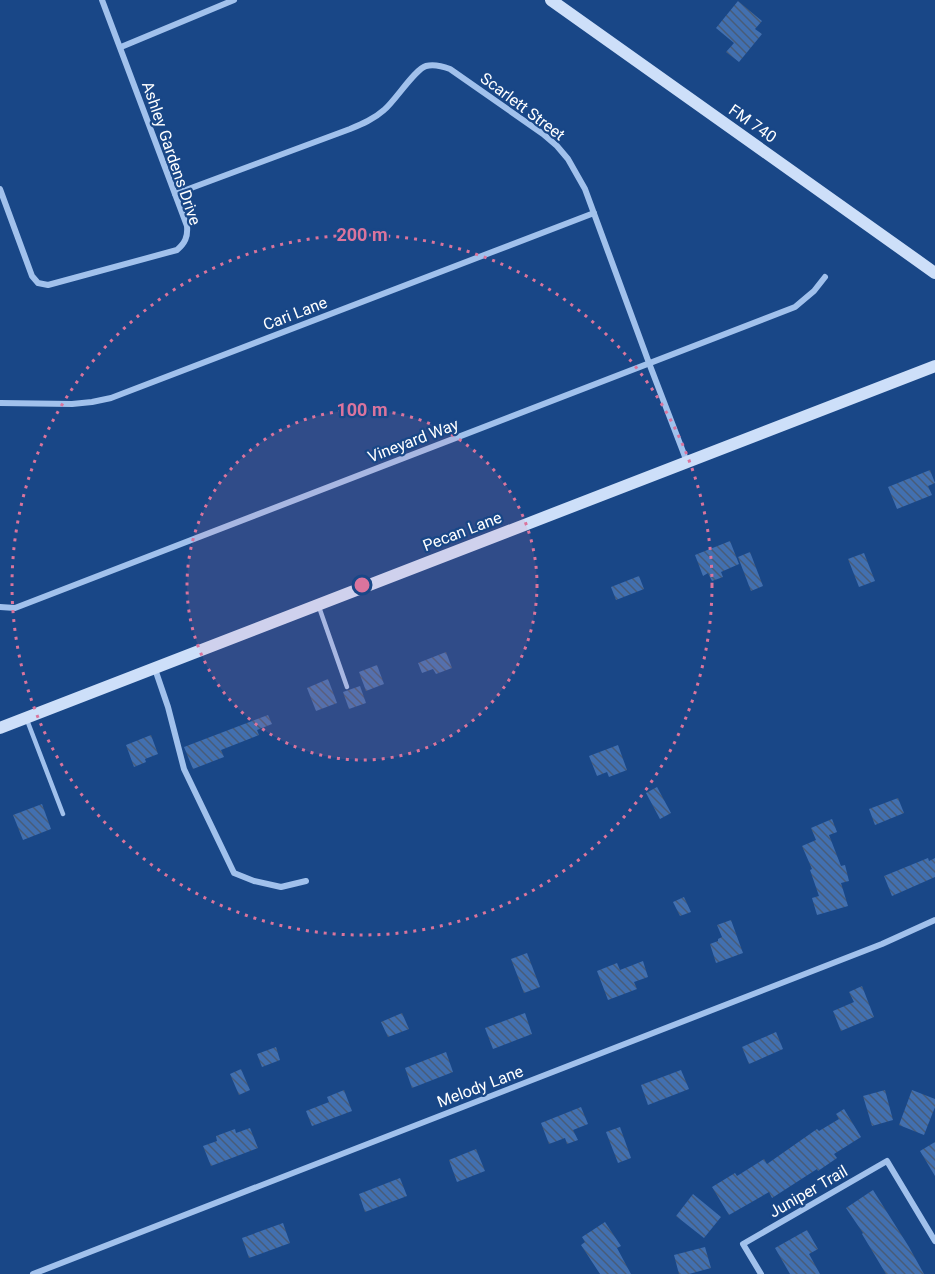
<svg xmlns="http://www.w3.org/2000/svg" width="935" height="1274" viewBox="0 0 935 1274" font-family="Roboto,sans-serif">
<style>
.building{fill:url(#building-back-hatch)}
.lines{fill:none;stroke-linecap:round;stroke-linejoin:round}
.lane{stroke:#a1c1ec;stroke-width:4.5}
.street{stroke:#a1c1ec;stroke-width:6}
.secondary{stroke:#cddff9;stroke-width:12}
.ring{fill:none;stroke:#da749d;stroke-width:3;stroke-dasharray:3 6}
.labels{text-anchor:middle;stroke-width:4.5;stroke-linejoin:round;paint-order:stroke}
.street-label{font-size:16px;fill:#fff;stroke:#194787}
.centre{fill:#da749d;stroke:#194787;stroke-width:3}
.ring-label{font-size:18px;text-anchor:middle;font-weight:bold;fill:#da749d;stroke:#194787;stroke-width:4.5;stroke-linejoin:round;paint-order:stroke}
</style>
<defs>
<pattern id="building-back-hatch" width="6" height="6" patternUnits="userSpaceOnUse" patternTransform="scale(1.5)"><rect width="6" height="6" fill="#4270b0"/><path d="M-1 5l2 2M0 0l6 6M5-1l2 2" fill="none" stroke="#485c79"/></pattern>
</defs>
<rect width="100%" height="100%" fill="#194787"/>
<!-- building -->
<g class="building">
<path d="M738,1L762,21L755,29L762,34L739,62L726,52L734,43L716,28Z"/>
<path d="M930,470L935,483L928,486L932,495L897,509L888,487Z"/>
<path d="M730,541L739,564L721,572L723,577L712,581L708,573L703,576L695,555Z"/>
<path d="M750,552L763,586L751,591L738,557Z"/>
<path d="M864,553L875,581L859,587L848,559Z"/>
<path d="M639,576L644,589L616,600L611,587Z"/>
<path d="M446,652L452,668L436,674L433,669L422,673L418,663Z"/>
<path d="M377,665L384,684L366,691L359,672Z"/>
<path d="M328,679L337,703L316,711L307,688Z"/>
<path d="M360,686L366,703L349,709L343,692Z"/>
<path d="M268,715L272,724L257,730L259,735L221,750L224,757L193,769L184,747Z"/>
<path d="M151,735L158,754L145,759L146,762L134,767L126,745Z"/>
<path d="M618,745L627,770L609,777L607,772L597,776L589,756Z"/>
<path d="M657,787L671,813L660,819L646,793Z"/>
<path d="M898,798L904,813L875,825L869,809Z"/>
<path d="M42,804L51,829L23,840L13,815Z"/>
<path d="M832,819L837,832L829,835L841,866L845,865L849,881L841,883L848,906L817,915L812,898L819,896L810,870L812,869L802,846L816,840L811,828Z"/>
<path d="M928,858L929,861L935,858V877L892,896L884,876Z"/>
<path d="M684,897L691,912L680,916L673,902Z"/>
<path d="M731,920L743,953L716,963L710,944L718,941V939L722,937L717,925Z"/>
<path d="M527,953L540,987L524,993L511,959Z"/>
<path d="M643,961L648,977L634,982L637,989L608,1000L597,971L617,963L620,970Z"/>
<path d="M862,986L874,1017L841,1031L833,1011L854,1002L849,992Z"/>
<path d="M402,1013L409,1029L388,1037L381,1022Z"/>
<path d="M525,1013L532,1034L493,1049L485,1028Z"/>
<path d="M776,1032L783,1049L749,1064L742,1047Z"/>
<path d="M276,1047L280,1060L262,1067L257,1054Z"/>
<path d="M446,1052L453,1072L412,1088L405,1068Z"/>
<path d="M241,1069L250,1090L239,1095L230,1074Z"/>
<path d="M681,1070L689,1089L648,1105L641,1085Z"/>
<path d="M344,1090L352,1111L312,1126L306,1111L329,1102L327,1097Z"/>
<path d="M885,1090L893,1120L872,1126L863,1096Z"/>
<path d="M912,1090L935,1099V1107L924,1135L899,1125Z"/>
<path d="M581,1107L588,1124L573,1130L578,1140L567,1144L565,1138L549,1144L541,1123Z"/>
<path d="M844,1109L861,1137L834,1154L837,1158L818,1171L817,1169L772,1198L769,1192L729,1215L712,1187L735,1173L737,1176L764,1159L767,1164L817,1129L819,1131L839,1119L836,1114Z"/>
<path d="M620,1127L631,1158L618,1163L606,1132Z"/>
<path d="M250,1128L258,1148L211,1166L203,1146L217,1141L216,1136L235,1129L236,1133Z"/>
<path d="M935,1142V1176L920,1151Z"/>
<path d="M476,1149L485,1171L457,1182L449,1160Z"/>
<path d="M400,1178L407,1196L365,1212L359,1194Z"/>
<path d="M873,1190L909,1247L924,1274H886L862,1234L863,1233L846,1208Z"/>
<path d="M693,1194L721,1217L704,1238L676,1216Z"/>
<path d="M605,1222L621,1246L617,1248L631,1274H600L581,1245L585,1242L582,1237Z"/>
<path d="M283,1223L290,1243L249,1258L242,1238Z"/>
<path d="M807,1230L818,1249L809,1254L820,1274H790L775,1248Z"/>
<path d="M705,1247L711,1268L689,1274H679L674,1255Z"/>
</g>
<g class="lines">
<!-- lane -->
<g class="lane">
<path d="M319,607L347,687"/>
<path d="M27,720L63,814"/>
</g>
<!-- street -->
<g class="street">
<path d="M121,47L234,0"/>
<path d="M0,189L32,276L38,283L48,285L177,250C185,243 188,237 187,226L102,0"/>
<path d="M175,194L350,129C362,124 374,119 384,110C395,101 415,69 426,66C434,64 442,66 450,69L543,134L557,146L568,159L585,189L649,363L687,462"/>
<path d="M0,403L72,404L92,402L111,398L594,213"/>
<path d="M0,607L15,608L795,307L814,291L825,277"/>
<path d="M155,669L168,707L184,769L234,873L254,881L281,887L306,881"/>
<path d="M33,1274L882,944L935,920"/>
<path d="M761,1274L743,1244L887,1161L935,1241"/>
</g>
<!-- secondary -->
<g class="secondary">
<path d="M551,0L935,273"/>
<path d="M0,728L935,366"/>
</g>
</g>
<!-- distance rings -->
<circle cx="362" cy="585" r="175" fill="#da749d" fill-opacity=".12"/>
<g class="ring">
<circle cx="362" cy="585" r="175"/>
<circle cx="362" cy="585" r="350"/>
</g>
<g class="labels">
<!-- street labels -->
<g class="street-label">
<text transform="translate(523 106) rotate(37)" y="6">Scarlett Street</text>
<text transform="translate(753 123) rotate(35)" y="6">FM 740</text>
<text transform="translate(172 153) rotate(71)" y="6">Ashley Gardens Drive</text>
<text transform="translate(295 313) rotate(-21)" y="6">Cari Lane</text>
<text transform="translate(413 440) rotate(-21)" y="6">Vineyard Way</text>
<text transform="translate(462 531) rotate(-21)" y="6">Pecan Lane</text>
<text transform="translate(480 1086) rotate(-21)" y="6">Melody Lane</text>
<text transform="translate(808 1191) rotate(-30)" y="6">Juniper Trail</text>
</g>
</g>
<circle cx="362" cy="585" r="9" class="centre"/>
<g class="ring-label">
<text x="362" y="241">200 m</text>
<text x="362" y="416">100 m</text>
</g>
</svg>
